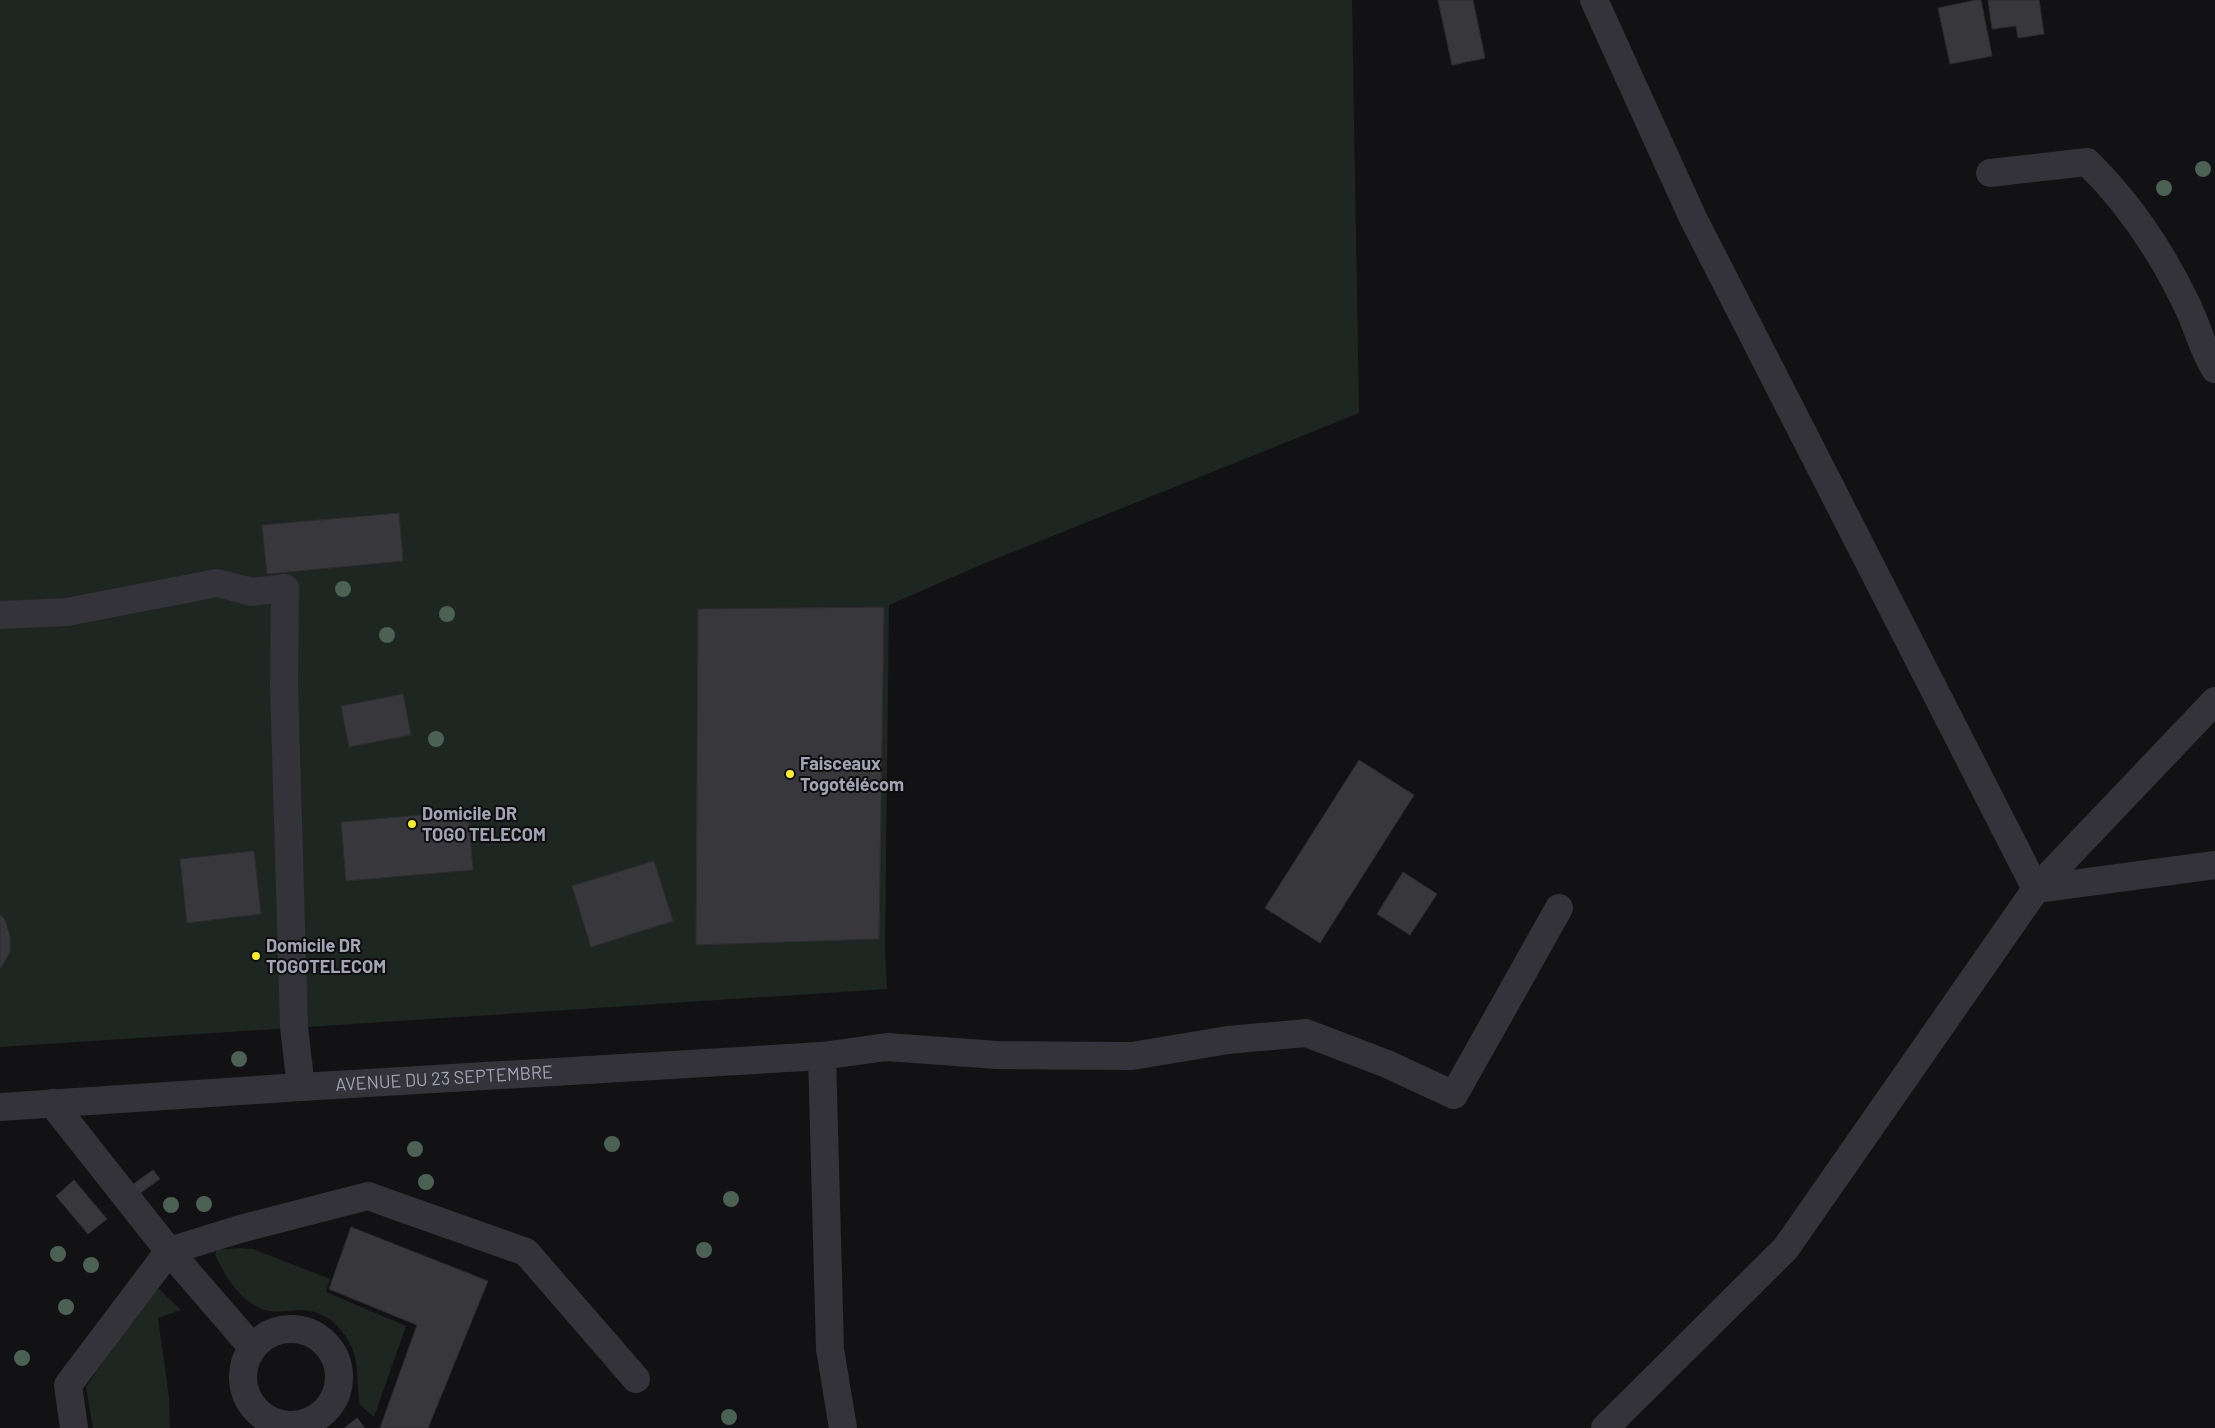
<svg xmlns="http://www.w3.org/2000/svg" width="2215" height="1428" viewBox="0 0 2215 1428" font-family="Barlow,sans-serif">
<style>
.green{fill:#1e2621}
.building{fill:#38373c;stroke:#2d2c30}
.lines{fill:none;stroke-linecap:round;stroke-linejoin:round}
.minor{stroke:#333339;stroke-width:28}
.tree{fill:#4b6153}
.poi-dot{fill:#f8ee25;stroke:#0d0d0e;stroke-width:2}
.labels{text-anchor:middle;stroke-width:4;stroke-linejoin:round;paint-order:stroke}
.poi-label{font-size:18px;font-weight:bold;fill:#a3a3b5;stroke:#0d0d0e;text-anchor:start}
.street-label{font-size:18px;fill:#a3a3b5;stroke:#0d0d0e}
</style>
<rect width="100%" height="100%" fill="#121214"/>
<!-- green -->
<g class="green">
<path d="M0,0H1352L1359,413L983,564L889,605L885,949L887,989L0,1047Z"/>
<path d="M239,1248L253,1249L330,1279L326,1292L406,1326L374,1417L360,1405C356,1386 360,1367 352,1348C344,1329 326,1311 304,1310C290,1310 275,1314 262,1309C238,1299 226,1277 215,1255L217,1250Z"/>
<path d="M159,1289L181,1310L158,1318L169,1397L170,1428H93L86,1387L144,1301Z"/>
</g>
<!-- building -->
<g class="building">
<path d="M1438,0H1473L1485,58L1452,65Z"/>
<path d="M1976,0H1981L1992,56L1950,64L1938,8Z"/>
<path d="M1988,0H2039L2044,34L2018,38L2016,26L1992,29Z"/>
<path d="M399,513L403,561L267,574L262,525Z"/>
<path d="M884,607L879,939L696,945L698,609Z"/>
<path d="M403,694L411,735L349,747L341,706Z"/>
<path d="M1359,760L1414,795L1320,943L1265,908Z"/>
<path d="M468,811L473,870L346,881L341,822Z"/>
<path d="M254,851L261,914L187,923L180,859Z"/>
<path d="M654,861L673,921L591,947L572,886Z"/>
<path d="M1403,872L1437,894L1410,935L1377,914Z"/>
<path d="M0,914L5,920L10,936V952L0,969Z"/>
<path d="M153,1170L160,1179L139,1194L132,1185Z"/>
<path d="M74,1180L107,1219L88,1234L56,1196Z"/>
<path d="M351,1227L488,1281L428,1428H380L417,1325L329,1289Z"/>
<path d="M357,1418L365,1428H344Z"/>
</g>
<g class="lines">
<!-- minor -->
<g class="minor">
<path d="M1594,0L1693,218L2036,889L2215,865"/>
<path d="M1990,173L2087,162C2128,202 2161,251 2186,303C2197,324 2202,349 2215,369"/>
<path d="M0,615L67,612L217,583L252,592L285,588L284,684L294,1027L301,1087"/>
<path d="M822,1056L830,1349L843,1428"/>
<path d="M52,1103L169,1251L252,1347"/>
<path id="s1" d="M0,1107L301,1087L822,1056L887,1047L997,1055L1132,1056L1228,1040L1306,1033L1387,1064L1454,1095L1559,908"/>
<circle cx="291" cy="1377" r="48"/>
<path d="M74,1428L68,1385L169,1251L240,1229L368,1196L526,1252L636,1379"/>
<path d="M1605,1428L1786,1248L2036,889L2215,701"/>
</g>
</g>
<!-- trees -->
<g class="tree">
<circle cx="2203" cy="169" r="8"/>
<circle cx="2164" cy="188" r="8"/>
<circle cx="343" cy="589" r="8"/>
<circle cx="447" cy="614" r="8"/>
<circle cx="387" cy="635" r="8"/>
<circle cx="436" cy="739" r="8"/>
<circle cx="239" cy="1059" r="8"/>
<circle cx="612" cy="1144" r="8"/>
<circle cx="415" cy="1149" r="8"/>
<circle cx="426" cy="1182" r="8"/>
<circle cx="731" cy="1199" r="8"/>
<circle cx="204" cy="1204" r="8"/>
<circle cx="171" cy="1205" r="8"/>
<circle cx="704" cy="1250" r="8"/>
<circle cx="58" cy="1254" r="8"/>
<circle cx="91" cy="1265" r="8"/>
<circle cx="66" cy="1307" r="8"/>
<circle cx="22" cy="1358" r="8"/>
<circle cx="729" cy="1417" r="8"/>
</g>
<!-- markers -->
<g class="poi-dot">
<circle cx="790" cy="774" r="5"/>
<circle cx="412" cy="824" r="5"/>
<circle cx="256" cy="956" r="5"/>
</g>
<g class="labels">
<!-- poi labels -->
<g class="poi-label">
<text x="800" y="770">Faisceaux<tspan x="800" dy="21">Togotélécom</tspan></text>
<text x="422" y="820">Domicile DR<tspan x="422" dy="21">TOGO TELECOM</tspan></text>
<text x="266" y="952">Domicile DR<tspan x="266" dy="21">TOGOTELECOM</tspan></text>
</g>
<!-- street labels -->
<g class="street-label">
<text dy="6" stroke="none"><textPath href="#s1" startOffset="445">AVENUE DU 23 SEPTEMBRE</textPath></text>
</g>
</g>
</svg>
